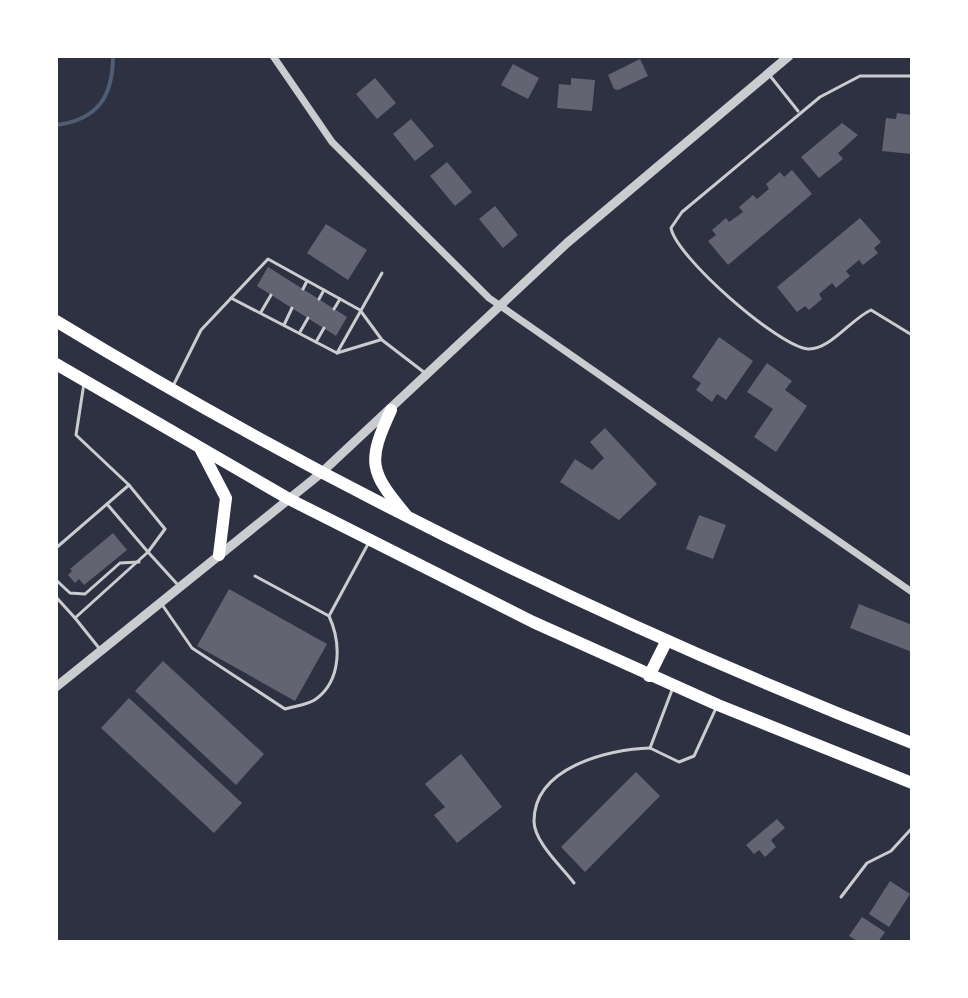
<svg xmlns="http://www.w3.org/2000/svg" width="968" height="998" viewBox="0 0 968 998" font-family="'Archivo Narrow',sans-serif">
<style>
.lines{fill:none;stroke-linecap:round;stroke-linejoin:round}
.stream{stroke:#4f5d75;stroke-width:4}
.building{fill:#626471}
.service{stroke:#caccd0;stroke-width:3}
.minor{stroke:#caccd0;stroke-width:7}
.tertiary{stroke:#caccd0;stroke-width:9}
.trunk{stroke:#fff;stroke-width:12}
</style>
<rect width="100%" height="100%" fill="#2d3142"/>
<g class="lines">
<!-- stream -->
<path class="stream" d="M56,125C98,120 113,96 113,56"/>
</g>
<!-- building -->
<g class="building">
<path d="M640,59L648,76L618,90L614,89L608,75Z"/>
<path d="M513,64L539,78L528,99L501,85Z"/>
<path d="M375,78L396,103L377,119L356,94Z"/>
<path d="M571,78L595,80L592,111L557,108L559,84L571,85Z"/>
<path d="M897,113L912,115V154L882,151L886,118L896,119Z"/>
<path d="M411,119L434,146L415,161L393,134Z"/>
<path d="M842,123L858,135L838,153L843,159L819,178L801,157Z"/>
<path d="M447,162L472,192L455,206L430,176Z"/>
<path d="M792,170L812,194L728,265L708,241L716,235L712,230L726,218L729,222L743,212L739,207L753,195L757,199L769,189L766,184L780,172L784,177Z"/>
<path d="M495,206L518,235L503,248L479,219Z"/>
<path d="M860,218L881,242L874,248L878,253L863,265L859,260L846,271L850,276L836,288L832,283L819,294L822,299L809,310L805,306L797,312L777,287Z"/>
<path d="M326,224L367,250L348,280L307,253Z"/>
<path d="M268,267L347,317L336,336L257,286Z"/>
<path d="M719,337L753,361L726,400L717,394L712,402L696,390L701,383L692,377Z"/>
<path d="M767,363L792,381L785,390L807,406L776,452L754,437L773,409L747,392Z"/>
<path d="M605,428L657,484L619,520L560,482L575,459L592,470L604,458L590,442Z"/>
<path d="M699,515L726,525L713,559L686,549Z"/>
<path d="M113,533L127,550L84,585L79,579L75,583L68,575L72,571L70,569Z"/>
<path d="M229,589L327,644L295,701L197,646Z"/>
<path d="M859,604L912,625V652L850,628Z"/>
<path d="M163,661L264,754L236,785L135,691Z"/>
<path d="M129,698L242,803L214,833L101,728Z"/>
<path d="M461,754L502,807L457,843L434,815L445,807L425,784Z"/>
<path d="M636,772L660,796L585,872L561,847Z"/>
<path d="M777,819L785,828L771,840L776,847L765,857L759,850L754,854L746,845Z"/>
<path d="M890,881L910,894L889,927L869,914Z"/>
<path d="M862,917L885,932L878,942H859L849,936Z"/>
</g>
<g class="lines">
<!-- service -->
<g class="service">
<path d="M912,76H860L820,97L682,212L671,228C676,257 779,347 808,349C830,350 851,319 871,310L912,335"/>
<path d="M771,77L798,111"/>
<path d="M303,289L307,281"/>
<path d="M231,298L337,353L380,340"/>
<path d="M319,299L324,290"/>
<path d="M334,309L340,299"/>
<path d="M261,312L271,295"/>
<path d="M284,325L292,308"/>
<path d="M300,332L308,318"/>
<path d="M316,342L324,328"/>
<path d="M337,353L382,273"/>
<path d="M84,383L76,435L129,485L165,529L148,552L178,585"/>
<path d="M173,386L201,330L268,259L360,310L382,340L425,373"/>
<path d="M56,548L129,485"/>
<path d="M255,576L329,616L368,544"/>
<path d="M56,580L70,593L85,594L120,563L139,562"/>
<path d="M56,597L75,618"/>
<path d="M163,606L192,648L285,709C294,706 308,705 316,699C342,680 341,642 329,616"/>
<path d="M99,648L75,618L148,552L107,504"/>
<path d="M672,690L650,748L679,762L694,756L716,708"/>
<path d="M574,883C562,867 534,842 534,821C534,767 609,749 650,748"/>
<path d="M841,897L867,863L891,851L912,828"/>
</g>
<!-- minor -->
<path class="minor" d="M273,56L332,142L489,298L912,592"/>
<!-- tertiary -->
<path class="tertiary" d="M56,687L320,474L567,243L789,56"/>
<!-- trunk -->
<g class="trunk">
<path d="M56,321C329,487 614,626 912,743"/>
<path d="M56,364L289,499L533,622L718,705L912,783"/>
<path d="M391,410C367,462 369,471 406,515"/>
<path d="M201,450L226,498L219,555"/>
<path d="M649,676L666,642"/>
</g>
</g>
<!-- border -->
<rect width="968" height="998" fill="none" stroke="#ffffff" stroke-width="116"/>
</svg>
